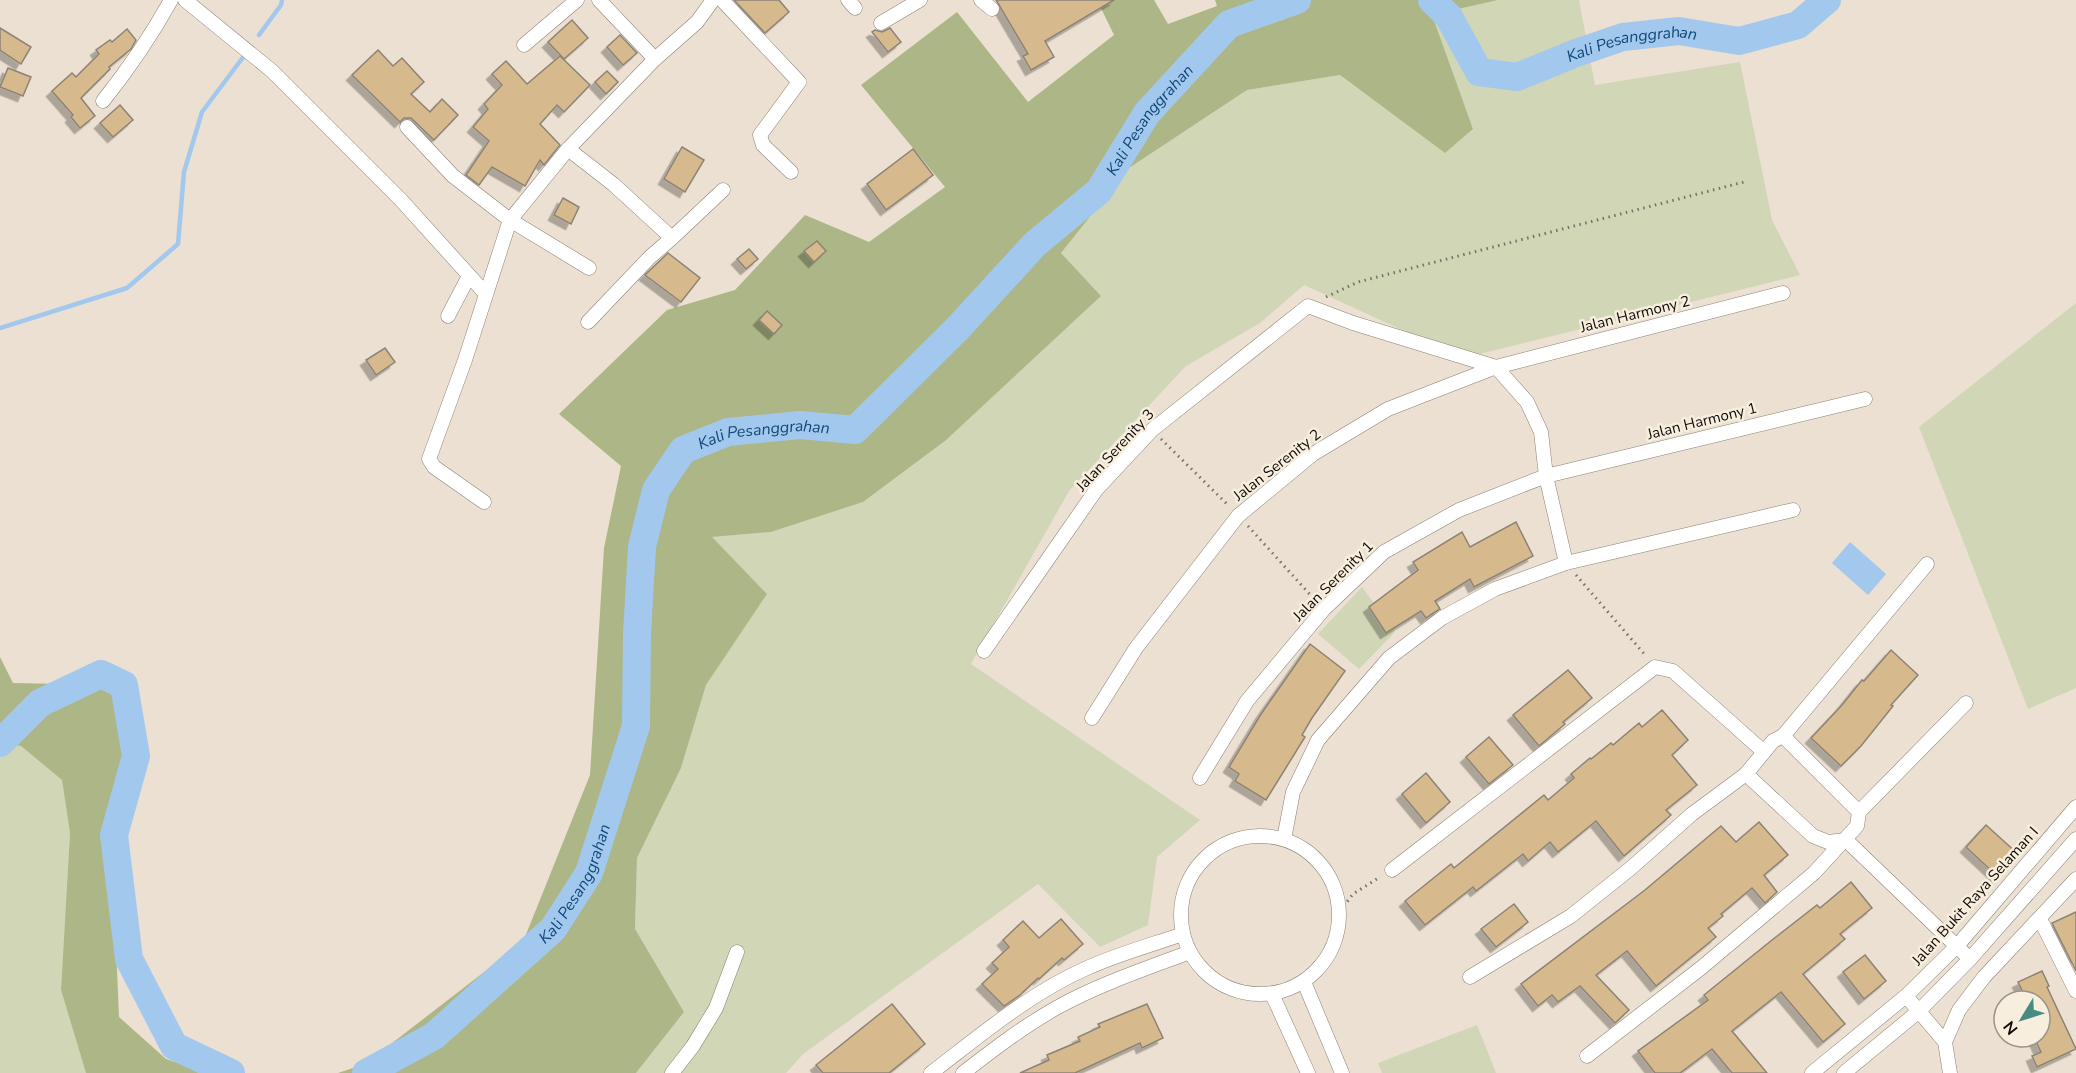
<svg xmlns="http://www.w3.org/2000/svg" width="2076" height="1073" viewBox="0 0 2076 1073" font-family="'Nunito Sans',sans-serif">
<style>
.green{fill:#d0d6b6}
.forest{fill:#adb686}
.water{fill:#a3c8ee}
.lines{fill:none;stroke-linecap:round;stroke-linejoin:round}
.stream{stroke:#a3c8ee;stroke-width:4.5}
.river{stroke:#a3c8ee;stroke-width:28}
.building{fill:#d6ba8e;stroke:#8d8375;stroke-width:1.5;filter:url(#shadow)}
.minor-casing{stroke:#8b8274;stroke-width:15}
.path{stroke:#787168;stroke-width:3;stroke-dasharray:1.5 4.5;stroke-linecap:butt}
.minor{stroke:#fff;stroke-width:14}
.labels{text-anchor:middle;stroke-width:5;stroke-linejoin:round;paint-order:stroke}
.street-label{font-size:15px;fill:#0f0b07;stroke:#f8eede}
.water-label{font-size:16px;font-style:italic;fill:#104877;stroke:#f8eede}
</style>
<defs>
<filter id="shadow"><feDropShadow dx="-5.5" dy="5.5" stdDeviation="0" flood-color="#0004"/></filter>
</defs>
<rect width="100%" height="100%" fill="#ebe0d1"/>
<!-- green -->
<g class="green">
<path d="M1498,0H1579L1595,85L1740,62L1772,220L1800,275L1463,358L1304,285L1260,323L1186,366L1069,491L971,664L1200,820L1157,857L1148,925L1100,947L1038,884L803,1054L786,1073H636L684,1012L635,930L637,858L681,768L706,685L767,594L711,537L771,532L863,502L945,441L1101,296L1061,253L1129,168L1247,90L1340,75L1445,153L1473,129L1431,15Z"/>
<path d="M2076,303V688L2028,709L1919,427Z"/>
<path d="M1362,587L1395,632L1359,669L1318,634Z"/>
<path d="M0,743L21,746L62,780L70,833L61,990L86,1073H0Z"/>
<path d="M1477,1025L1496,1073H1382L1378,1063Z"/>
</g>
<!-- forest -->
<g class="forest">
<path d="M1097,0H1154L1168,24L1217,6L1215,0H1498L1432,15L1473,129L1445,153L1340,75L1247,90L1129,168L1061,253L1101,296L945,441L863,502L771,532L712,537L767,594L706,685L681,768L637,858L635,929L684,1012L636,1073H338L365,1064L523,942L590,775L604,548L621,466L559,414L667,310L735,290L805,215L869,242L945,187L861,85L957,12L1028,102L1114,35Z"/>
<path d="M0,657L13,683L109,685L132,764L114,899L119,1017L166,1059L208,1073H86L61,990L70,833L62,780L21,746L0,743Z"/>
</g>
<!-- water -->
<path class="water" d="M1850,542L1886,574L1868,595L1832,563Z"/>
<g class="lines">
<!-- stream -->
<g class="stream">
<path d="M259,35L281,5L282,0"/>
<path d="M0,328L127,288L178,244L184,172L202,112L244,56"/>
</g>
<!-- river -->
<g class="river">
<path id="s1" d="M1432,0L1449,17L1479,72L1517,77L1576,53L1623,37L1679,31L1739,41L1798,25L1827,0"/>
<path d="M0,743L40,703L101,674L124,685L136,756L114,835L129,959L174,1046L231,1073"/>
<path id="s2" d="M366,1073L434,1036L553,929L589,873L636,726L637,634L642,547L656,490L683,450L728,432L800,425L855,430L957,329L1035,244L1099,191L1147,113L1229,24L1297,0"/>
</g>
</g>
<!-- building -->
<g class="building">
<path d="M734,0H779L789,12L765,33Z"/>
<path d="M996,0H1114L1045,41L1054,57L1031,70L1023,56L1028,54Z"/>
<path d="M572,20L588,38L564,59L548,42Z"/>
<path d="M0,28L31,47L21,64L0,50Z"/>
<path d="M890,28L901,42L888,52L872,32L875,30L882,32Z"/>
<path d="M127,29L136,40L131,49L109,67L110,69L81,98L95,116L80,128L71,117L73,115L52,91L72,73L76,77L99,54L96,50L110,40L112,42Z"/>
<path d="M620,35L637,53L623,65L607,47Z"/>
<path d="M378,50L393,66L402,58L424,82L411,94L430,112L442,99L458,115L434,140L411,118H404L400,122L352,75Z"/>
<path d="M560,56L590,85L564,112L557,105L540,124L560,145L544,165L540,160L525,186L492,167L479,185L466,175L489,141L473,127L488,109L484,104L502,85L492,74L506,61L527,84Z"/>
<path d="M8,68L31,77L23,96L0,87Z"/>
<path d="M607,71L618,82L606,94L595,82Z"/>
<path d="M120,105L133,120L113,137L100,123Z"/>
<path d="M682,147L704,160L685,192L664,179Z"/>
<path d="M913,149L933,175L886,210L867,184Z"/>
<path d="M563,198L579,207L571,224L554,215Z"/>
<path d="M817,241L826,251L814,262L804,251Z"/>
<path d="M749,249L758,259L746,269L737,259Z"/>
<path d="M668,253L700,278L681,302L645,275Z"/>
<path d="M767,311L782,325L774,334L759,320Z"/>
<path d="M385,348L395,362L376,375L366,360Z"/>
<path d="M1516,522L1533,556L1474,587L1470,579L1435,601L1440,609L1432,614L1426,618L1421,611L1386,633L1369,607L1418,570L1413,562L1462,532L1470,547Z"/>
<path d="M1310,644L1345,671L1312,718L1302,735L1305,737L1266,800L1235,781L1239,774L1229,767L1261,714Z"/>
<path d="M1891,650L1918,675L1891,705L1893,706L1861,746L1841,766L1811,738L1842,705L1862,680L1864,681Z"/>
<path d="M1568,670L1592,698L1563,722L1565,724L1539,746L1513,715Z"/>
<path d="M1662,710L1688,740L1672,755L1697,785L1666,810L1671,815L1624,856L1596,821L1558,852L1550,842L1528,861L1523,854L1476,891L1473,887L1425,925L1405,901L1451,864L1454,868L1544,795L1548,800L1574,778L1571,774L1590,758L1591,759L1611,743L1613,745L1639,723L1642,727Z"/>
<path d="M1489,737L1513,765L1489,784L1466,757Z"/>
<path d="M1426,773L1450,802L1426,823L1402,794Z"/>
<path d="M1759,822L1788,855L1764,875L1777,892L1765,903L1752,888L1721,914L1723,916L1708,928L1716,937L1656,986L1627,951L1596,975L1629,1010L1615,1023L1580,986L1558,1002L1552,995L1538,1006L1521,984L1645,890L1721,826L1736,842Z"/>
<path d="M1986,825L2018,854L1998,877L1966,847Z"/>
<path d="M1851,882L1872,908L1840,934L1845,939L1803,974L1845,1024L1823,1042L1781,992L1732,1031L1767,1073H1732L1712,1049L1680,1073H1655L1638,1051L1708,1000L1704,995L1772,940L1817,905L1820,908Z"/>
<path d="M1514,904L1528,922L1496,947L1481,929Z"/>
<path d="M2076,912V971L2052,923Z"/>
<path d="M1061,919L1083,944L1064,960L1062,958L1039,979L1038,978L1020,995L1004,1006L982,984L998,969L992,963L1009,947L1003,940L1023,921L1039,938Z"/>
<path d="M1865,955L1886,981L1864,999L1843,972Z"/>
<path d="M2042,971L2049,986L2047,987L2076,1049L2037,1067L2032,1056L2041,1052L2034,1037H2040V1001H2027L2018,982Z"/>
<path d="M892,1004L925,1044L889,1073H823L816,1065Z"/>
<path d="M1147,1004L1163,1038L1142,1048L1140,1043L1075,1073H1020L1049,1060L1047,1055L1080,1041L1078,1037L1100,1027L1098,1024Z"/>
</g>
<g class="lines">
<defs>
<g id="minor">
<path d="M185,0L272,71L401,200L485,293"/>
<path d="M599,0L655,59"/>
<path d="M722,0L799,82L760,135L763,145L791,172"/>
<path d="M848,0L855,8"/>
<path d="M981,0L992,9"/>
<path d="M881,23L920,0"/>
<path d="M524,45L577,0"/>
<path d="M103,101C130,67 150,38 171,0"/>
<path d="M407,127L453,176L510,220L589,268"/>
<path d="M568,149L613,184L672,238L723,190"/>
<path d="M448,316L469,276"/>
<path d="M588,322L650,257L672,238"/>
<path d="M484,502L434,467L429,459L465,360L510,220L568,149L655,59L697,22L713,0"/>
<path d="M984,651L1096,490L1152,430L1308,306L1353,323L1496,367L1527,402L1541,432L1546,476L1566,563"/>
<path d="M1092,718L1136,648L1238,516L1313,454L1388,409L1496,367L1783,293"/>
<path d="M1783,736L1927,564"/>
<path d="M1200,778L1247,701L1324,609L1384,552L1459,510L1546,476L1865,399"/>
<path d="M1859,812L1966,703"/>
<circle cx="1260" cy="915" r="79"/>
<path d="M1284,839L1293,792L1318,740L1389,658L1442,618L1495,589L1566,563L1793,510"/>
<path d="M1392,870L1655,667L1673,671L1764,752"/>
<path d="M2040,919L2076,991"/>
<path d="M1470,977L1571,916L1631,868L1692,814L1746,774"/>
<path d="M1304,982L1342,1073"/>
<path d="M1272,994L1308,1073"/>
<path d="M1906,996L1945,1042"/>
<path d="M1587,1056L1701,968L1814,873L1857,826L1859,812L1783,736L1773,741L1746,774L1813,836L1828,842L1846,840L1970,959"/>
<path d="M672,1073L693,1046L716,1008L737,952"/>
<path d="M931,1073C981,1035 1030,993 1087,968C1118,954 1151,945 1183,934"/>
<path d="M963,1073C994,1049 1024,1026 1058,1007C1100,984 1145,969 1190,952"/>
<path d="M1812,1073L1906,996L1957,946L2076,807"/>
<path d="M1844,1073L1919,1011L1970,959L2076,839"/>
<path d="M1950,1073L1945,1042L1959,1010L1984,977L2076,879"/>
</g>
</defs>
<!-- minor casing -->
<use href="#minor" class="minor-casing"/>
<!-- path -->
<g class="path">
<path d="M1326,297L1358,282L1744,182"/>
<path d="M1161,439L1229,506"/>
<path d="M1248,526L1314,599"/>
<path d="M1576,575L1646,656"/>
<path d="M1340,911L1353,894L1380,877"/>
</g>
<!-- minor -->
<use href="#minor" class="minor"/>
</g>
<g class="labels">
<!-- street labels -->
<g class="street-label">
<text transform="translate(1635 314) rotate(-14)" y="5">Jalan Harmony 2</text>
<text transform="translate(1702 421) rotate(-14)" y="5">Jalan Harmony 1</text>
<text transform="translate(1115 450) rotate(-47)" y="5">Jalan Serenity 3</text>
<text transform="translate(1277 465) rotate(-38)" y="5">Jalan Serenity 2</text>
<text transform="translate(1333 581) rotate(-45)" y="5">Jalan Serenity 1</text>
<text transform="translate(1975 896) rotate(-48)" y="5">Jalan Bukit Raya Selaman I</text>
</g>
<!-- water labels -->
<g class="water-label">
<text dy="6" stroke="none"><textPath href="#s1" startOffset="246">Kali Pesanggrahan</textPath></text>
<text dy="6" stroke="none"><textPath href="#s2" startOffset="1350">Kali Pesanggrahan</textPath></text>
<text dy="6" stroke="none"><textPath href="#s2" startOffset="828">Kali Pesanggrahan</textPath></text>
<text dy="6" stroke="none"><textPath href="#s2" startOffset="288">Kali Pesanggrahan</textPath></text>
</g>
</g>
<!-- north arrow -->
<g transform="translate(2022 1019) rotate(232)"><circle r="28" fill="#f8eede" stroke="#9b9388" stroke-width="1.5"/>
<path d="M0-4.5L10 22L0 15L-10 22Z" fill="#478c81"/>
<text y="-9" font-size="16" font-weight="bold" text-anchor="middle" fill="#0f0b07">N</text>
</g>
</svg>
